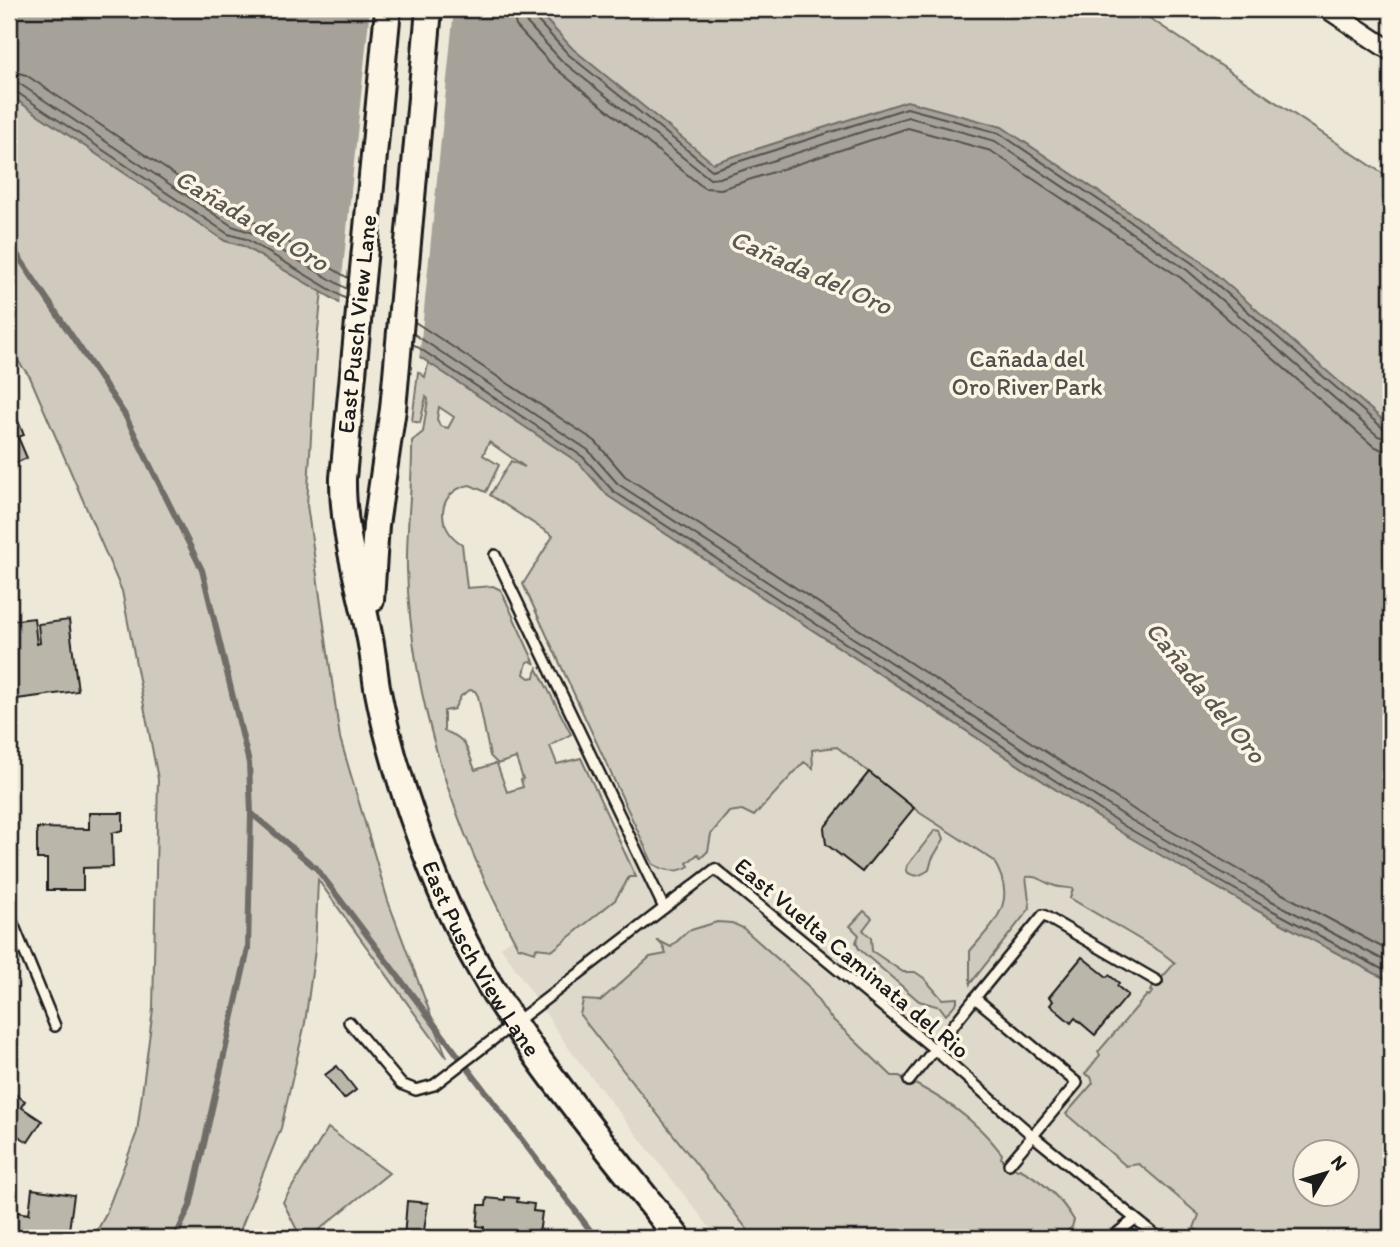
<svg xmlns="http://www.w3.org/2000/svg" width="1400" height="1247" viewBox="0 0 1400 1247" font-family="Itim,sans-serif">
<style>
.built{fill:#ded9cb;fill-rule:evenodd}
.green{fill:#cfcabd;stroke:#76736c;stroke-width:2;fill-rule:evenodd}
.water{fill:#a7a299;stroke:#6f6c67;stroke-width:2}
.pier{fill:#eee8d9}
.lines{fill:none;stroke-linecap:round;stroke-linejoin:round}
.shore{stroke:#54524e;stroke-width:2}
.stream{stroke:#6f6c67;stroke-width:6}
.building{fill:#bab6aa;stroke:#1c1c1c;stroke-width:2}
.service-casing{stroke:#1c1c1c;stroke-width:14}
.minor-casing{stroke:#1c1c1c;stroke-width:23}
.secondary-casing{stroke:#1c1c1c;stroke-width:30}
.service{stroke:#fcf5e5;stroke-width:9}
.minor{stroke:#fcf5e5;stroke-width:18}
.secondary{stroke:#fcf5e5;stroke-width:24}
.labels{text-anchor:middle;stroke-width:7;stroke-linejoin:round;paint-order:stroke}
.street-label{font-size:24px;fill:#1c1c1c;stroke:#fcf5e5}
.park-label{font-size:24px;fill:#52504c;stroke:#fcf5e5}
.water-label{font-size:26px;font-style:italic;fill:#5b5854;stroke:#fcf5e5}
</style>
<rect width="100%" height="100%" fill="#eee8d9"/>
<filter id="ink" filterUnits="userSpaceOnUse"><feTurbulence type="fractalNoise" baseFrequency=".0143" numOctaves="2"/><feDisplacementMap in="SourceGraphic" scale="14" xChannelSelector="R" yChannelSelector="G"/><feConvolveMatrix kernelMatrix="1 2 1 2 8 2 1 2 1" color-interpolation-filters="sRGB"/></filter>
<g filter="url(#ink)">
<!-- built -->
<path class="built" d="M817,705L1391,1034V1238H718L570,1050L501,947ZM1306,1152H1348V1194H1306Z"/>
<!-- green -->
<g class="green">
<path d="M9,9H1136L1391,179V1238H1207L1194,1228L1199,1215L1139,1164L1126,1166L1066,1114L1093,1083L1091,1077L1085,1074L1100,1055L1098,1052L1147,995L1149,996L1152,992L1150,991L1175,963L1161,952L1070,898L1073,889C1067,887 1061,888 1055,886C1043,883 1039,875 1026,877L1030,908L970,984V951C996,920 1019,901 993,860L920,813L837,747L812,750L813,768L804,762L754,816L742,810L729,812L711,834L708,851L701,858L698,854L687,863L689,866C677,874 665,871 653,864L523,584L553,536L490,495L511,461L525,467L489,442L483,455L499,465L486,492L470,485C436,491 435,528 462,544L467,588L493,586L501,590L535,664L531,661L527,662L524,674L529,678L535,677L537,668L571,734L550,746L557,764L581,758L636,877H629L615,900L553,950L536,948L535,952L518,947C455,831 411,701 407,569C406,526 413,484 412,441L423,432L428,399L426,397L420,423L412,421L418,372L425,377L435,336L337,136L316,351L307,505L340,738L388,901L447,1058L318,880L315,950L305,1023L281,1128L237,1238H93L105,1216L137,1132L153,1009L158,779L122,591L30,377L9,349ZM439,407L454,417L448,428L440,426L437,419ZM470,690L475,691L478,696L490,756L497,763L475,770C467,749 467,738 444,731V711L454,709L461,696ZM516,758L523,779L521,780L523,787L507,792L497,764ZM1306,1152H1348V1194H1306Z"/>
<path d="M935,830L941,831L944,839L932,859L929,870C921,875 915,879 906,871L907,866Z"/>
<path d="M864,911L872,918L863,930L871,938L872,951L903,972H915L924,978L942,999L957,998V1002L946,1015L940,1007L919,1001L859,949L856,942L859,935L850,926Z"/>
<path d="M717,922L732,923L743,928L807,985L828,1015L892,1076H899C939,1095 975,1118 1002,1154L1001,1158L1017,1170L1020,1169C1043,1181 1060,1197 1074,1220L1072,1227L1059,1238H754L580,1015L583,1000L600,1001L650,957L666,954L663,946L657,940L671,947L688,931Z"/>
<path d="M328,1128L389,1173L309,1238H301L283,1202Z"/>
</g>
<!-- water -->
<path class="water" d="M9,9H536L573,49L713,163L907,101L1002,127L1196,257L1391,427V982L1260,912L1122,833L608,496L579,463L330,297L243,246L225,241L9,95Z"/>
<!-- pier -->
<path class="pier" d="M370,9H454L419,360L339,307Z"/>
<g class="lines">
<!-- shore -->
<g class="shore">
<path d="M512,9L516,26L555,68L704,188L721,189L908,128L991,151L1181,278L1372,445L1382,450L1391,451"/>
<path d="M522,9L526,22L562,61L710,179L719,178L908,117L995,141L1187,270L1378,436L1391,440"/>
<path d="M531,9L533,16L569,55L712,170L907,108L999,133L1192,263L1384,429L1391,431"/>
<path d="M9,70L26,75L236,216L255,222L348,278"/>
<path d="M9,81L20,84L232,226L250,232L347,289"/>
<path d="M9,90L15,91L228,234L246,239L346,299"/>
<path d="M415,322L595,441L625,476L1136,811L1273,889L1391,952"/>
<path d="M414,334L588,450L618,484L1131,820L1268,899L1391,964"/>
<path d="M413,344L583,457L613,491L1126,827L1264,906L1391,974"/>
</g>
<!-- stream -->
<g class="stream">
<path d="M9,246L16,253L125,415L202,570L249,763L251,813L248,949L190,1206L175,1238"/>
<path d="M251,813L317,869L596,1238"/>
</g>
</g>
<!-- building -->
<g class="building">
<path d="M9,416L12,424L18,421L24,435L18,437L27,458L9,466Z"/>
<path d="M34,618L37,644L40,643L38,624L69,620L78,691L9,700V621Z"/>
<path d="M869,772L914,808L862,872L826,844L824,828Z"/>
<path d="M89,813H123V830L112,833L113,867L83,868V890H47V859H37V828L89,829Z"/>
<path d="M1082,957L1107,977L1109,975L1119,983L1117,986L1128,995L1095,1035L1075,1018L1071,1023L1050,1005L1053,1001L1049,997Z"/>
<path d="M337,1066L356,1090L344,1099L325,1075Z"/>
<path d="M9,1090L25,1101L21,1107L42,1121L28,1142L9,1130Z"/>
<path d="M32,1189L74,1195L68,1237L53,1235L52,1238H9V1211L29,1214Z"/>
<path d="M505,1197L518,1198L517,1202L534,1204L533,1211L542,1212L539,1235L530,1234V1238H483L484,1227L477,1226L479,1205H486L487,1198L505,1200Z"/>
<path d="M407,1201L428,1203L423,1238H404Z"/>
<path d="M454,1232H468L467,1238H453Z"/>
</g>
<g class="lines">
<defs>
<g id="service">
<path d="M495,555L664,908"/>
<path d="M9,914L55,1026"/>
<path d="M975,998L1043,915L1157,981"/>
<path d="M349,1022L401,1084L416,1090L434,1085L715,869L933,1048L1033,1136L1159,1238"/>
<path d="M909,1081L975,998L1077,1083L1009,1164"/>
<path d="M1111,1238L1135,1219"/>
</g>
<path id="minor" d="M1328,9L1391,51"/>
<g id="secondary">
<path id="s1" d="M388,9L343,478C342,531 359,583 369,634C373,651 374,669 377,687C390,756 413,824 440,889C495,1019 592,1128 678,1238"/>
<path d="M371,600L376,525L393,409L429,9"/>
</g>
</defs>
<!-- service casing -->
<use href="#service" class="service-casing"/>
<!-- minor casing -->
<use href="#minor" class="minor-casing"/>
<!-- secondary casing -->
<use href="#secondary" class="secondary-casing"/>
<!-- service -->
<use href="#service" class="service"/>
<!-- minor -->
<use href="#minor" class="minor"/>
<!-- secondary -->
<use href="#secondary" class="secondary"/>
</g>
</g>
<g class="labels">
<!-- street labels -->
<g class="street-label">
<text transform="translate(357 324) rotate(-84)" y="8">East Pusch View Lane</text>
<text dy="8" stroke="none"><textPath href="#s1" startOffset="976">East Pusch View Lane</textPath></text>
<text transform="translate(852 958) rotate(40)" y="8">East Vuelta Caminata del Rio</text>
</g>
<!-- park labels -->
<g class="park-label">
<text x="1027" y="367">Cañada del<tspan x="1027" dy="28">Oro River Park</tspan></text>
</g>
<!-- water labels -->
<g class="water-label">
<text transform="translate(252 220) rotate(31)" y="9">Cañada del Oro</text>
<text transform="translate(811 272) rotate(24)" y="9">Cañada del Oro</text>
<text transform="translate(1206 692) rotate(51)" y="9">Cañada del Oro</text>
</g>
</g>
<!-- margin -->
<rect width="1400" height="1247" fill="none" stroke="#fcf5e5" stroke-width="35"/>
<rect x="18" y="18" width="1365" height="1212" fill="none" stroke="#1c1c1c" stroke-width="2.5" filter="url(#ink)"/>
<!-- north arrow -->
<g transform="translate(1326 1173) rotate(52)"><circle r="33" fill="#fcf5e5" stroke="#a29e95" stroke-width="2"/>
<path d="M0-5L12 26L0 18L-12 26Z" fill="#1c1c1c"/>
<text y="-10" font-size="19" font-weight="bold" text-anchor="middle" fill="#1c1c1c">N</text>
</g>
</svg>
